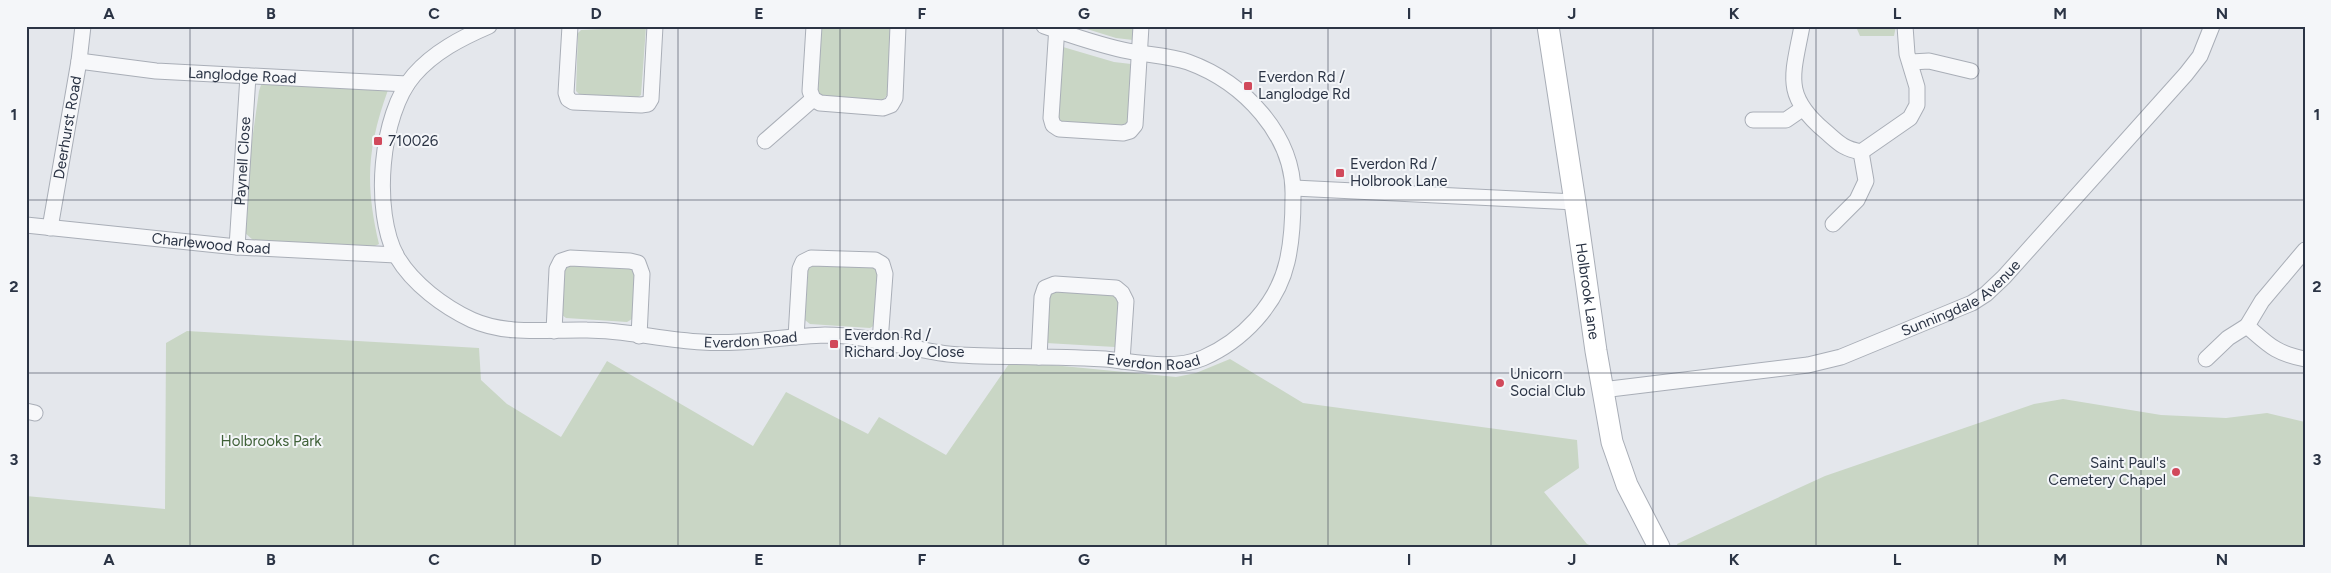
<svg xmlns="http://www.w3.org/2000/svg" width="2331" height="573" viewBox="0 0 2331 573" font-family="Figtree,sans-serif">
<style>
.green{fill:#c9d6c5}
.lines{fill:none;stroke-linecap:round;stroke-linejoin:round}
.street-casing{stroke:#a9aeb7;stroke-width:17}
.secondary-casing{stroke:#a9aeb7;stroke-width:23}
.street{stroke:#f7f8fa;stroke-width:15}
.secondary{stroke:#fff;stroke-width:21}
.grid{fill:none;stroke:#2b3445;stroke-width:1;stroke-opacity:0.55}
.poi-dot{fill:#d1495b;stroke:#f4f6f9;stroke-width:2}
.labels{text-anchor:middle;stroke-width:4;stroke-linejoin:round;paint-order:stroke}
.street-label{font-size:15px;fill:#2b3445;stroke:#f4f6f9}
.poi-label{font-size:15px;fill:#2b3445;stroke:#f4f6f9;text-anchor:start}
.park-label{font-size:15px;fill:#3f6138;stroke:#f4f6f9}
.neatline{fill:none;stroke:#2b3445;stroke-width:2}
.grid-label{font-size:16px;text-anchor:middle;font-weight:bold;fill:#2b3445}
</style>
<rect width="100%" height="100%" fill="#e4e7ec"/>
<!-- green -->
<g class="green">
<path d="M821,26H891L887,95L883,100L822,96L818,92Z"/>
<path d="M1077,26H1134L1133,40L1116,38Z"/>
<path d="M1852,26H1896L1894,36H1860L1857,29Z"/>
<path d="M646,27L641,95L635,99L579,94L576,91L578,33L581,30Z"/>
<path d="M1063,47L1114,62L1131,64L1128,123L1123,127L1062,122L1058,118Z"/>
<path d="M268,83L388,90C367,148 365,185 379,244L373,247L253,240L245,233L249,162L259,91L261,85Z"/>
<path d="M813,264L875,268L878,272L875,325L870,328L810,324L805,320L808,269Z"/>
<path d="M570,265L630,268L635,274L632,319L627,322L566,318L562,315L565,269Z"/>
<path d="M1054,291L1115,295L1119,299L1115,347L1046,343L1048,295Z"/>
<path d="M187,331L479,348L481,380L507,404L561,437L607,361L753,446L786,392L868,434L879,417L946,455L1011,361L1176,377L1196,373L1230,359L1303,403L1577,440L1579,468L1544,492L1587,544L1594,547H26V496L165,509L166,343Z"/>
<path d="M2063,399L2161,415L2226,418L2267,413L2305,422V547H1678L1677,544L1825,476L2034,404Z"/>
</g>
<g class="lines">
<defs>
<g id="street">
<path id="s1" d="M489,26C461,38 434,52 414,75C380,114 372,212 397,257C413,284 444,307 472,320C508,336 549,329 587,330C625,330 663,340 702,342C743,345 784,336 825,335C867,335 907,349 948,354C978,357 1008,356 1039,357C1061,357 1083,358 1105,359C1136,362 1172,371 1203,358C1242,341 1277,305 1287,262C1292,241 1293,218 1293,197C1295,135 1243,82 1188,62C1168,55 1144,55 1123,50C1096,44 1070,35 1044,26"/>
<path d="M570,26L566,93L568,99L573,102L641,105L648,104L651,99L655,26"/>
<path d="M814,26L810,91L813,99L820,103L883,108L891,105L895,98L898,26"/>
<path d="M1057,26L1051,118L1053,125L1059,129L1123,133L1130,131L1135,125L1141,26"/>
<path d="M1802,26C1793,75 1782,95 1825,131C1839,143 1842,148 1861,152L1910,118L1917,105V87L1907,54L1905,26"/>
<path id="s2" d="M79,61L156,71L407,84"/>
<path d="M1911,62L1929,61L1971,71"/>
<path d="M1753,120H1786L1802,109"/>
<path d="M765,141L813,99"/>
<path d="M1294,188L1575,202"/>
<path d="M1833,224L1857,200L1866,181L1861,152"/>
<path id="s3" d="M26,225L237,247L396,255"/>
<path id="s4" d="M50,228L79,61L83,26"/>
<path id="s5" d="M237,247L248,76"/>
<path d="M2305,250L2262,301L2247,326C2269,345 2275,353 2305,359"/>
<path d="M554,331L557,269L561,261L570,258L630,261L638,263L642,274L639,336"/>
<path d="M796,337L800,269L803,262L811,258L875,260L882,264L885,274L880,342"/>
<path d="M1039,357L1042,297L1045,288L1055,284L1116,288L1122,293L1126,301L1122,361"/>
<path d="M2206,359L2228,338L2247,326"/>
<path id="s6" d="M1602,390L1808,365L1841,357L1972,303L1986,294L2004,277L2186,74L2200,56L2212,26"/>
<path d="M26,411L35,413"/>
</g>
<g id="secondary">
<path id="s7" d="M1548,26L1575,202L1596,351L1612,442L1627,485L1659,547"/>
</g>
</defs>
<!-- street casing -->
<use href="#street" class="street-casing"/>
<!-- secondary casing -->
<use href="#secondary" class="secondary-casing"/>
<!-- street -->
<use href="#street" class="street"/>
<!-- secondary -->
<use href="#secondary" class="secondary"/>
</g>
<!-- grid -->
<path class="grid" d="M190,26V547M353,26V547M515,26V547M678,26V547M840,26V547M1003,26V547M1166,26V547M1328,26V547M1491,26V547M1653,26V547M1816,26V547M1978,26V547M2141,26V547M26,200H2305M26,373H2305"/>
<!-- markers -->
<g class="poi-dot">
<rect x="1243" y="81" width="10" height="10" rx="2.5"/>
<rect x="373" y="136" width="10" height="10" rx="2.5"/>
<rect x="1335" y="168" width="10" height="10" rx="2.5"/>
<rect x="829" y="339" width="10" height="10" rx="2.5"/>
<circle cx="1500" cy="383" r="5"/>
<circle cx="2176" cy="472" r="5"/>
</g>
<g class="labels">
<!-- street labels -->
<g class="street-label">
<text dy="5" stroke="none"><textPath href="#s2" startOffset="164">Langlodge Road</textPath></text>
<text dy="5" stroke="none"><textPath href="#s4" startOffset="102">Deerhurst Road</textPath></text>
<text dy="5" stroke="none"><textPath href="#s5" startOffset="86">Paynell Close</textPath></text>
<text dy="5" stroke="none"><textPath href="#s3" startOffset="186">Charlewood Road</textPath></text>
<text dy="5" stroke="none"><textPath href="#s7" startOffset="268">Holbrook Lane</textPath></text>
<text dy="5" stroke="none"><textPath href="#s6" startOffset="376">Sunningdale Avenue</textPath></text>
<text dy="5" stroke="none"><textPath href="#s1" startOffset="661">Everdon Road</textPath></text>
<text dy="5" stroke="none"><textPath href="#s1" startOffset="1066">Everdon Road</textPath></text>
</g>
<!-- poi labels -->
<g class="poi-label">
<text x="1258" y="82">Everdon Rd /<tspan x="1258" dy="17">Langlodge Rd</tspan></text>
<text x="388" y="146">710026</text>
<text x="1350" y="169">Everdon Rd /<tspan x="1350" dy="17">Holbrook Lane</tspan></text>
<text x="844" y="340">Everdon Rd /<tspan x="844" dy="17">Richard Joy Close</tspan></text>
<text x="1510" y="379">Unicorn<tspan x="1510" dy="17">Social Club</tspan></text>
<text x="2166" y="468" text-anchor="end">Saint Paul's<tspan x="2166" dy="17">Cemetery Chapel</tspan></text>
</g>
<!-- park labels -->
<g class="park-label">
<text x="271" y="446">Holbrooks Park</text>
</g>
</g>
<!-- border -->
<rect width="2331" height="573" fill="none" stroke="#f4f6f9" stroke-width="55"/>
<rect x="28" y="28" width="2276" height="518" class="neatline"/>
<g class="grid-label">
<text x="109" y="19">A</text>
<text x="271" y="19">B</text>
<text x="434" y="19">C</text>
<text x="596" y="19">D</text>
<text x="759" y="19">E</text>
<text x="922" y="19">F</text>
<text x="1084" y="19">G</text>
<text x="1247" y="19">H</text>
<text x="1409" y="19">I</text>
<text x="1572" y="19">J</text>
<text x="1734" y="19">K</text>
<text x="1897" y="19">L</text>
<text x="2060" y="19">M</text>
<text x="2222" y="19">N</text>
<text x="14" y="120">1</text>
<text x="2317" y="120">1</text>
<text x="14" y="292">2</text>
<text x="2317" y="292">2</text>
<text x="14" y="465">3</text>
<text x="2317" y="465">3</text>
<text x="109" y="565">A</text>
<text x="271" y="565">B</text>
<text x="434" y="565">C</text>
<text x="596" y="565">D</text>
<text x="759" y="565">E</text>
<text x="922" y="565">F</text>
<text x="1084" y="565">G</text>
<text x="1247" y="565">H</text>
<text x="1409" y="565">I</text>
<text x="1572" y="565">J</text>
<text x="1734" y="565">K</text>
<text x="1897" y="565">L</text>
<text x="2060" y="565">M</text>
<text x="2222" y="565">N</text>
</g>
</svg>
